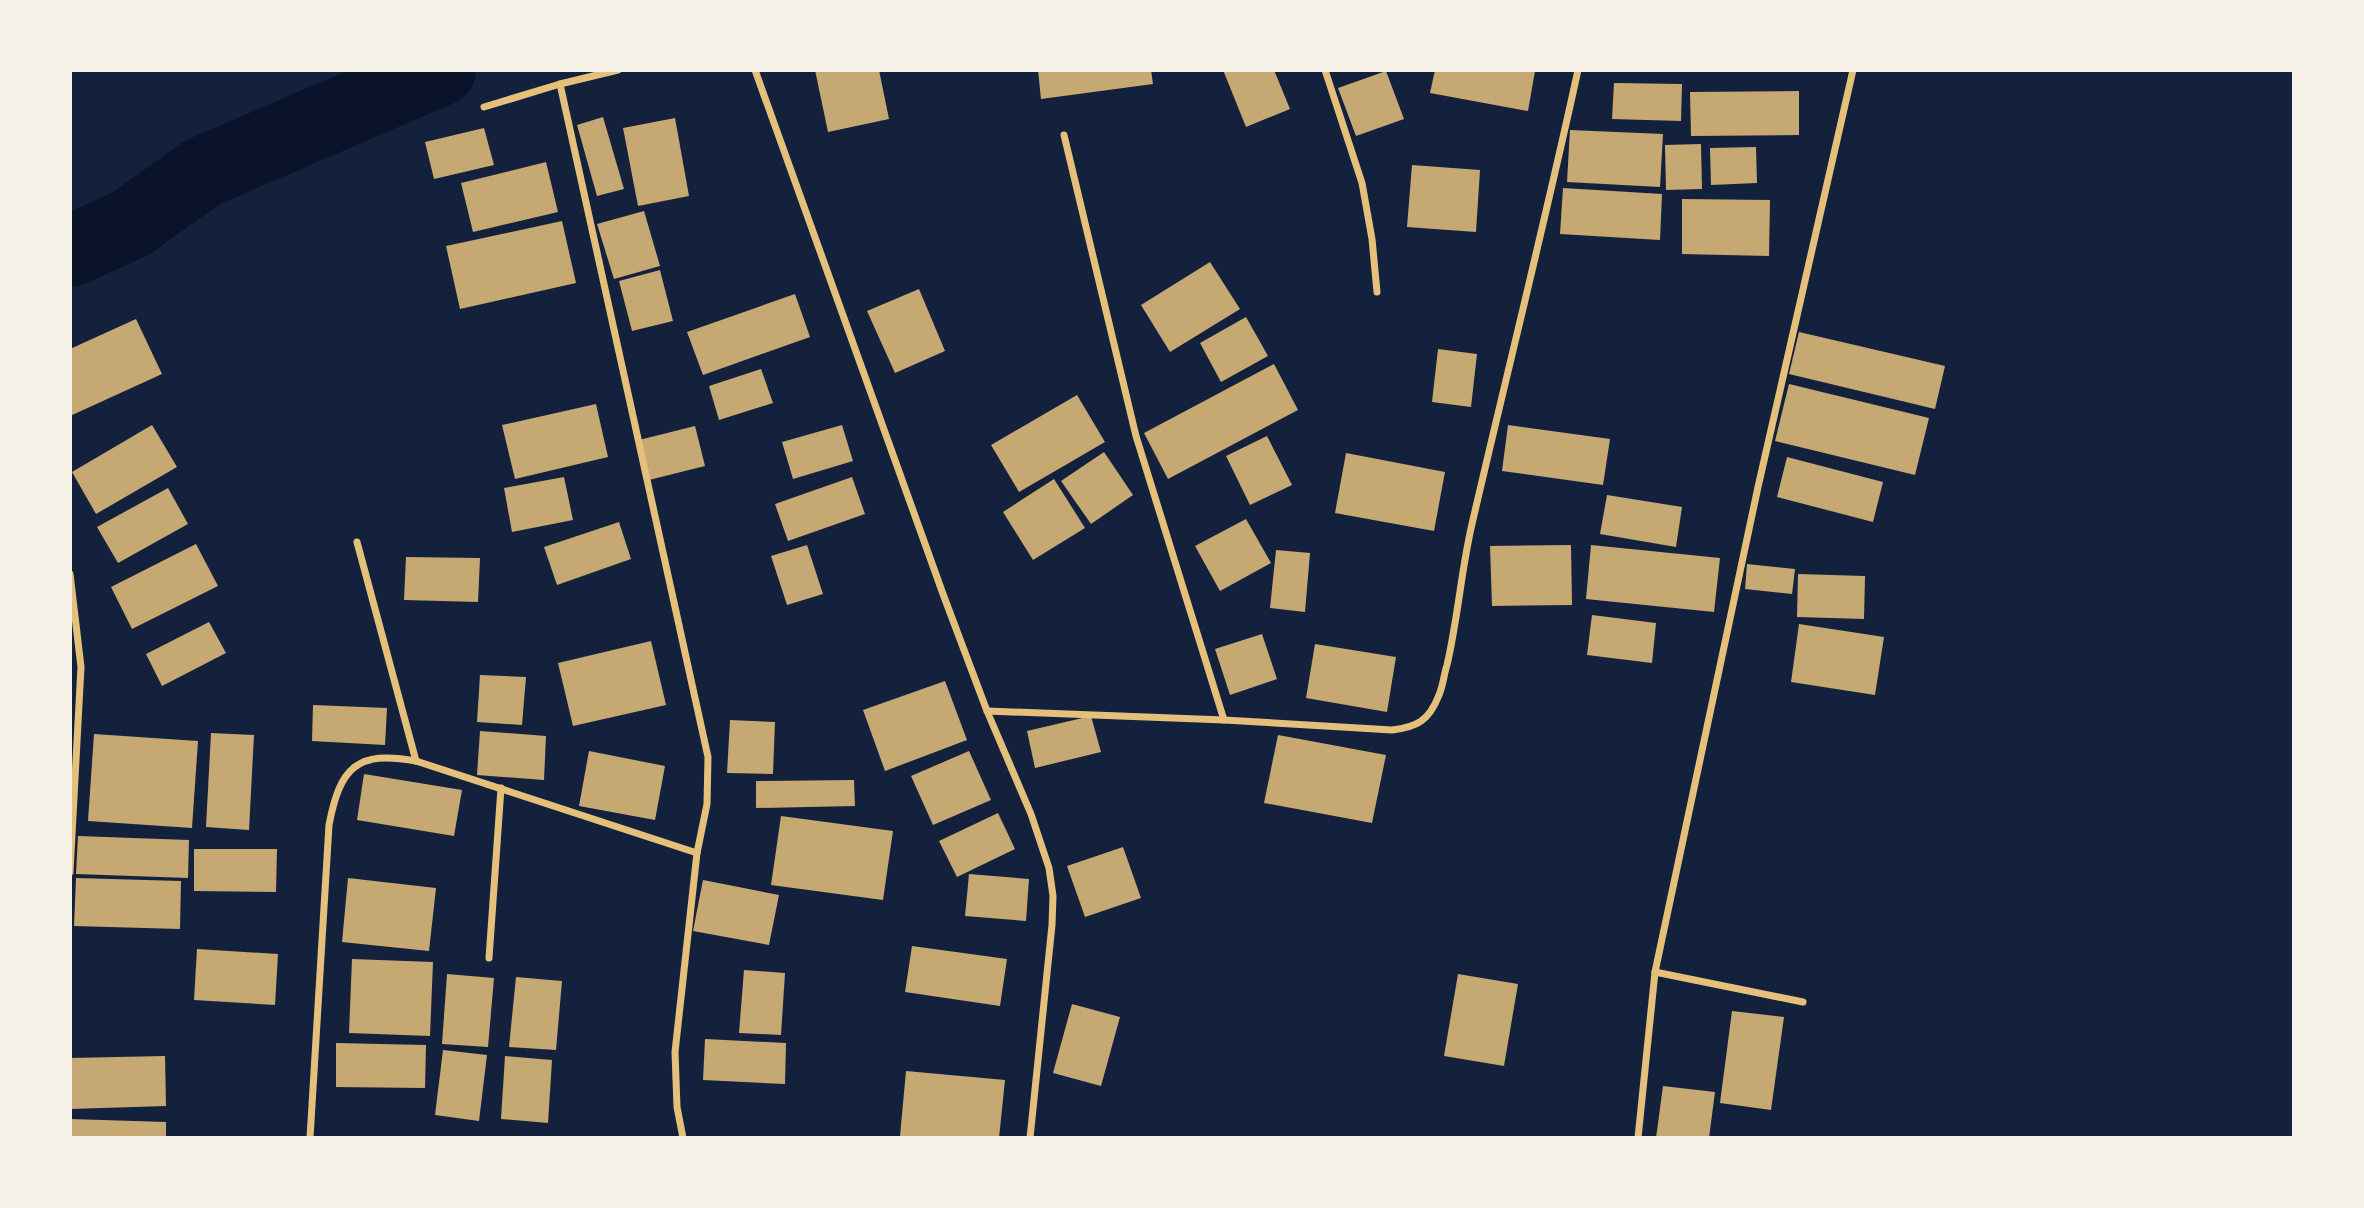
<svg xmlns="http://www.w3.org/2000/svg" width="2364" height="1208" viewBox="0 0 2364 1208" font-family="'PT Sans',sans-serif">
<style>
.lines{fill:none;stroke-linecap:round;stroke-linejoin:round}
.river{stroke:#0b132b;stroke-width:72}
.building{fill:#c6a872}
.minor{stroke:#e5c07b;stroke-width:7}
</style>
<rect width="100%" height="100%" fill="#14213d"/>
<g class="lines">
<!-- river -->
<path class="river" d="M70,251L130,224L203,172L440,70"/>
</g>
<!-- building -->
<g class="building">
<path d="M815,70H879L889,119L828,132Z"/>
<path d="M1038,70H1151L1153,84L1041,99Z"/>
<path d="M1223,70H1274L1290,109L1246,127Z"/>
<path d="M1435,70L1535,71L1528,111L1430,93Z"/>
<path d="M1386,71L1404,119L1356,136L1338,88Z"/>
<path d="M1614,83L1682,84L1681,121L1612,119Z"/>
<path d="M1799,91V135L1691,136L1690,92Z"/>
<path d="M603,117L624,189L597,196L577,125Z"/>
<path d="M675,118L689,196L638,206L623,128Z"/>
<path d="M484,128L494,165L434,179L425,142Z"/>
<path d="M1570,130L1663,134L1660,187L1567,182Z"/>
<path d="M1701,144L1702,189L1666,190L1665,145Z"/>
<path d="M1756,147L1757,183L1711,185L1710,148Z"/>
<path d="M546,162L558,212L473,232L461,183Z"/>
<path d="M1412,165L1480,170L1476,232L1407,227Z"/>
<path d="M1563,188L1662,194L1660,240L1560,234Z"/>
<path d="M1682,199L1770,200L1769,256L1682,254Z"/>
<path d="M644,211L660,266L614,279L597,224Z"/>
<path d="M562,221L576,283L460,309L446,246Z"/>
<path d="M1210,262L1240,309L1170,352L1141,305Z"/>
<path d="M660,270L673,321L632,331L619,281Z"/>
<path d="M919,289L945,351L895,373L867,311Z"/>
<path d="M795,294L810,337L703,375L687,332Z"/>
<path d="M1246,317L1268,356L1221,382L1200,343Z"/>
<path d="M136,319L162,374L70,416V349Z"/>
<path d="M1799,332L1945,366L1935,409L1789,374Z"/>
<path d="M1438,349L1477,354L1471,407L1432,402Z"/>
<path d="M1274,364L1298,410L1168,479L1144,433Z"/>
<path d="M761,369L773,403L719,420L709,386Z"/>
<path d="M1789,384L1929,418L1915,475L1775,441Z"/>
<path d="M1077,395L1105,442L1019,492L991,445Z"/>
<path d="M596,404L608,457L515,479L502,425Z"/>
<path d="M152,425L177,467L96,514L72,472Z"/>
<path d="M842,425L853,461L793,479L782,442Z"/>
<path d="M1508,425L1610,439L1603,485L1502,471Z"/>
<path d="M695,426L705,466L649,480L639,440Z"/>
<path d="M1267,436L1292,485L1250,505L1226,456Z"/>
<path d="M1104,452L1133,495L1091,524L1061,481Z"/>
<path d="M1346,453L1445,472L1434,531L1335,513Z"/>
<path d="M1787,457L1883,482L1873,522L1777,497Z"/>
<path d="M564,477L573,520L512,532L504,488Z"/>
<path d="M852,477L865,514L788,541L775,504Z"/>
<path d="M1054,479L1085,528L1033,560L1003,512Z"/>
<path d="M168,488L188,524L118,563L97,527Z"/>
<path d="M1607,495L1682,507L1676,547L1600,534Z"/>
<path d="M1246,519L1271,563L1220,591L1195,546Z"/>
<path d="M619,522L631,559L557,585L544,547Z"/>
<path d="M196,544L218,586L132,629L111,587Z"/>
<path d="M807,545L823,594L787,605L771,556Z"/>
<path d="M1571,545L1572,605L1492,606L1490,546Z"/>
<path d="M1591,545L1720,558L1714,612L1586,599Z"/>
<path d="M1276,550L1310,553L1305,612L1270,608Z"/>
<path d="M406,557L480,558L478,602L404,600Z"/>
<path d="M1747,564L1795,569L1792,594L1745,589Z"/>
<path d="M1798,574L1865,576L1864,619L1797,617Z"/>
<path d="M1592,615L1656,623L1652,663L1587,655Z"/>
<path d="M209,622L226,653L162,686L146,654Z"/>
<path d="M1799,624L1884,637L1875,695L1791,682Z"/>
<path d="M1262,634L1277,679L1230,695L1215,649Z"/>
<path d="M651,641L666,705L573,726L558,663Z"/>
<path d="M1315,644L1396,657L1387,712L1306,698Z"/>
<path d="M480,675L526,677L522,725L477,722Z"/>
<path d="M945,681L967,740L885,771L863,710Z"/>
<path d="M313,705L387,708L385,745L312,741Z"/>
<path d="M1091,716L1101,752L1035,768L1027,731Z"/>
<path d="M730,720L775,722L773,774L727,773Z"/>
<path d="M480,731L546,736L544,780L477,775Z"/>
<path d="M211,733L254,735L249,830L206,827Z"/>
<path d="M94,734L198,741L192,828L88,821Z"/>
<path d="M1278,735L1386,755L1372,823L1264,803Z"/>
<path d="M589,751L665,766L655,820L579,806Z"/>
<path d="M969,751L991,800L933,825L911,776Z"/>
<path d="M364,774L462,790L454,836L357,820Z"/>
<path d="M854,780L855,806L756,808V781Z"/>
<path d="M998,813L1015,849L957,877L939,841Z"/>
<path d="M781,816L893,831L883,900L771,885Z"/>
<path d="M78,836L189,840L188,878L76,874Z"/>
<path d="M1123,847L1141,898L1085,917L1067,866Z"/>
<path d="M194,849H277L276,892L194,891Z"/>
<path d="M969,874L1029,879L1026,921L965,916Z"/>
<path d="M76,878L181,881L180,929L74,926Z"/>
<path d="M348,878L436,888L429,951L342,942Z"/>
<path d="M703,880L779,895L769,945L693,931Z"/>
<path d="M912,946L1007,959L1000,1006L905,992Z"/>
<path d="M197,949L278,954L275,1005L194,1000Z"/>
<path d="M352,959L433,962L430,1036L349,1033Z"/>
<path d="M744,970L785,973L781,1035L739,1033Z"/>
<path d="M447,974L494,978L488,1047L442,1044Z"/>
<path d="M1458,974L1518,984L1504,1066L1444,1056Z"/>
<path d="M516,977L562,981L556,1050L509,1047Z"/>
<path d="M1072,1004L1120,1017L1101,1086L1053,1073Z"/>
<path d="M1732,1011L1784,1017L1771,1110L1720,1103Z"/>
<path d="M705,1039L786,1043L785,1084L703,1080Z"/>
<path d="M336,1043L426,1045L425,1088L336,1087Z"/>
<path d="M443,1050L487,1055L479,1121L435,1115Z"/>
<path d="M165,1056L166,1106L70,1109V1058Z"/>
<path d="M505,1056L552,1060L548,1123L501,1119Z"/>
<path d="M906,1071L1005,1080L999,1138L900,1136Z"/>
<path d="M1663,1086L1715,1092L1709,1138H1656Z"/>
<path d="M70,1119L166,1122V1138H70Z"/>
</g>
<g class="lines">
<!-- minor -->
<g class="minor">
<path d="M755,70L943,594L987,711L1031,814L1049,868L1053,896L1052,925L1030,1138"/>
<path d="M1325,70L1362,183L1372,239L1377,292"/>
<path d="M560,84L708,757L707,804L697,853L675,1052L677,1107L683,1138"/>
<path d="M484,107L560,84L618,70"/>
<path d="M1064,135L1136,436L1224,720"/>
<path d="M357,542L416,761"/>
<path d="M70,574L81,667L70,872"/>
<path d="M987,711L1224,720L1392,730C1417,727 1429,721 1439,695C1443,686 1444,674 1447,665C1458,618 1461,571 1472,524C1507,373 1545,222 1578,70"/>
<path d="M489,958L501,788"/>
<path d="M1655,972L1803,1002"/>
<path d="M310,1138L329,825C340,768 356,750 416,761L697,853"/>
<path d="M1638,1138L1655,972L1758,487L1853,70"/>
</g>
</g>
<!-- border -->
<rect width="2364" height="1208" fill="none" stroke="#f6f1e7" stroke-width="144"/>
</svg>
